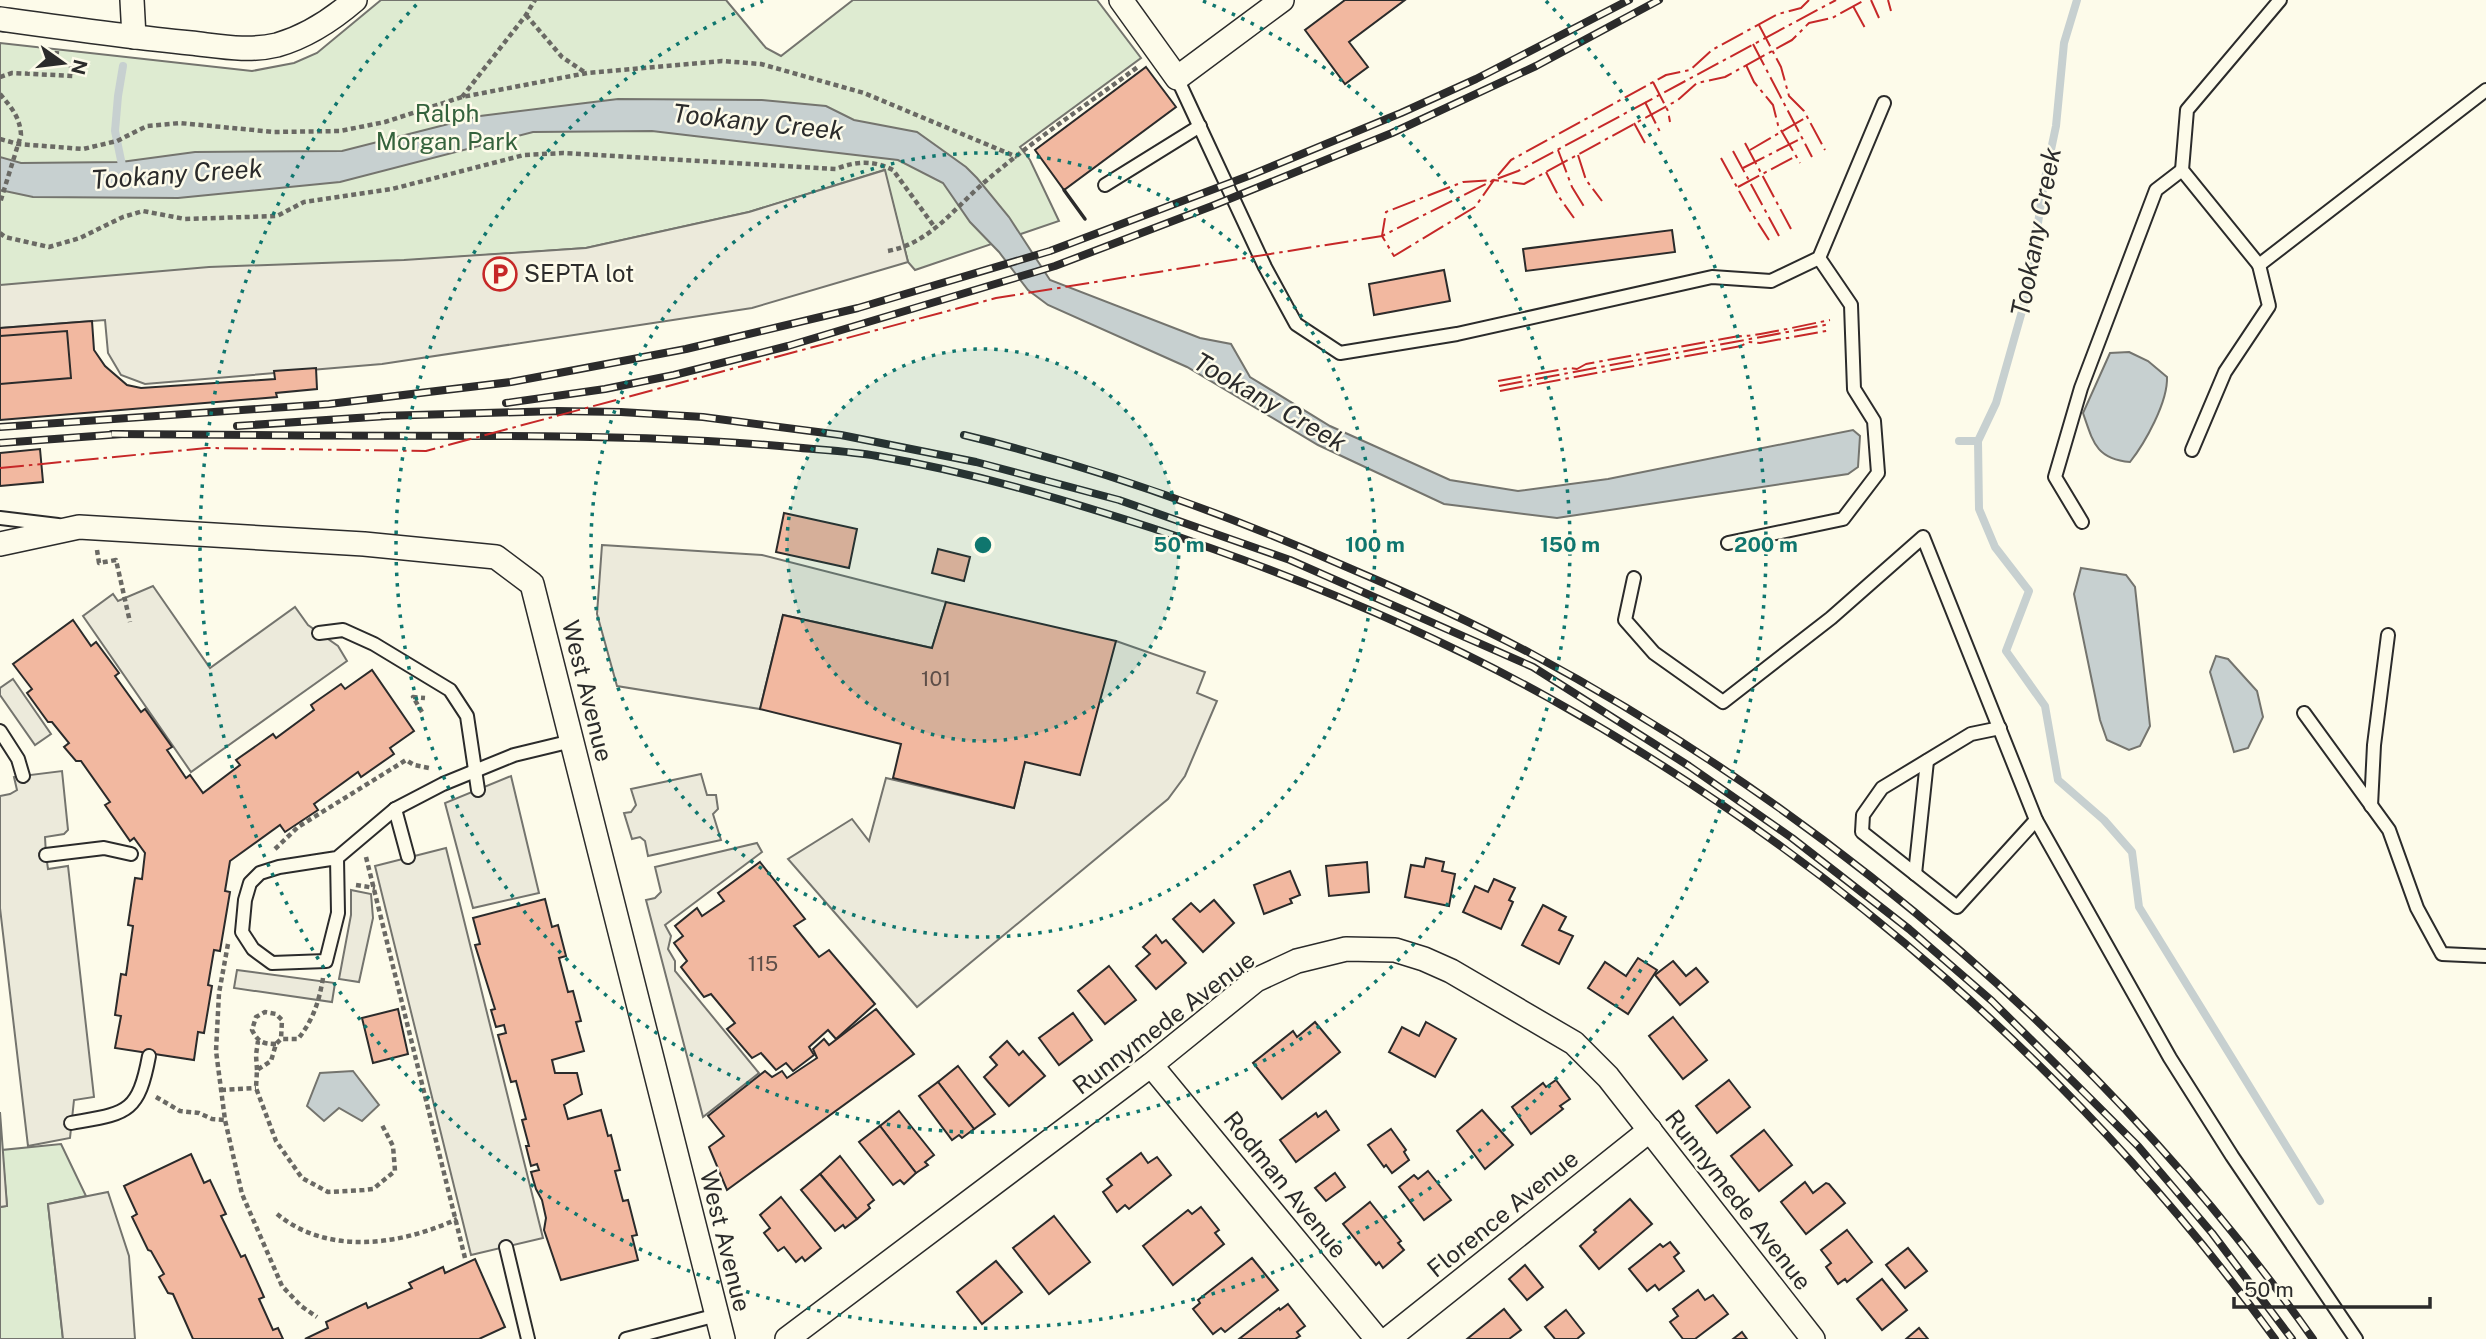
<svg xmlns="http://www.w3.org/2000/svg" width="2486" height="1339" viewBox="0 0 2486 1339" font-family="'Public Sans',sans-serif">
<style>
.green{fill:#deebd1;stroke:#74746e;stroke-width:2}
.parking{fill:#eceadb;stroke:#74746e;stroke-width:2}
.water{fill:#c7d0d0;stroke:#74746e;stroke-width:2}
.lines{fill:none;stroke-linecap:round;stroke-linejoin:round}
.stream{stroke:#c7d0d0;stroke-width:8}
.building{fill:#f2b8a0;stroke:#2b2b2b;stroke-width:2}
.lane-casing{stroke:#2b2b2b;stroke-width:16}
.street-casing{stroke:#2b2b2b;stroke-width:26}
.path{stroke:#6a6964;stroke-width:4.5;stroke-dasharray:5 3.5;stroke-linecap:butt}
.lane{stroke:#fdfbea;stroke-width:12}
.street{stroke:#fdfbea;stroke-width:23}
.rail-casing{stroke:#2b2b2b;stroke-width:8}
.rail{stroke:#fdfbea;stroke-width:5;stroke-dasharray:16;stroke-linecap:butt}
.wall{stroke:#2b2b2b;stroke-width:3.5}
.power{stroke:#c62828;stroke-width:2;stroke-dasharray:24 5 3.5 5;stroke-linecap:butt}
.ring{fill:none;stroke:#0f766e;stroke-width:3.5;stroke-dasharray:3.5 7}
.labels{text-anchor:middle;stroke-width:5;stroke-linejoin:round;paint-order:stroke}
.number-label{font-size:21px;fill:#5d4e48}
.park-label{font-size:24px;fill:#34623c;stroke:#fdfbea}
.poi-label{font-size:24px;fill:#2b2b2b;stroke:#fdfbea;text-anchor:start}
.street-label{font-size:24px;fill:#2b2b2b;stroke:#fdfbea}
.water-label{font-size:26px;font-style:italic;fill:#2b2b2b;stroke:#fdfbea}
.centre{fill:#0f766e;stroke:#fdfbea;stroke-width:3.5}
.ring-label{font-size:21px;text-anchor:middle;font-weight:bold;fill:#0f766e;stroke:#fdfbea;stroke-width:5;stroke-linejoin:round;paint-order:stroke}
</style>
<rect width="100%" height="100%" fill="#fdfbea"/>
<!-- green -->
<g class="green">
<path d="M381,0H726L766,48L781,56L853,0H1097L1141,58L1020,147L1030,160L1059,221L915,270L908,262L884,170L749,212L586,248L0,289V43L252,71L294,63L317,53Z"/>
<path d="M61,1144L86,1196L48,1204L63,1339H0V1207L7,1206L2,1150Z"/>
</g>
<!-- parking -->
<g class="parking">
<path d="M885,170L908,262L752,308L382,364L145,384L121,375L108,353L105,320L0,328V285L209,267L404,260L586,248L749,212Z"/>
<path d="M602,545L762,555L946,602L932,648L783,615L760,709L617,686L597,614Z"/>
<path d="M153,586L210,668L295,607L308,625L338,646L347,661L191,772L83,616L113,594L118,601Z"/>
<path d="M1116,641L1205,672L1197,693L1217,701L1185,776L1168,799L917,1007L788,859L852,819L869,841L886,778L1014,808L1025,762Z"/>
<path d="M13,679L51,734L35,745L0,695V688Z"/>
<path d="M62,771L68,830L64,834L45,837L46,855L48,869L68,866L94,1097L74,1100L70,1138L28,1146L0,908V796L10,794L17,790L14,777Z"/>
<path d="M701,774L707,795H716L718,809L713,814L721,840L648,856L645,841L640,837L632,839L624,813L631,812L636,805L631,789Z"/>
<path d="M511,776L539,893L473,908L445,803Z"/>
<path d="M757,843L762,852L665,925L671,936L668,949L675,961V971L759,1073L703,1117L646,900L655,898L661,892L655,867Z"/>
<path d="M446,848L543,1238L471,1255L375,866Z"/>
<path d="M351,890L371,894L373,918L359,982L339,979L351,915Z"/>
<path d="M237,970L335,983L332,1002L234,988Z"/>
<path d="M0,1112L7,1206L0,1207Z"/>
<path d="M108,1192L129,1256L135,1339H63L48,1204Z"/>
</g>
<!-- water -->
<g class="water">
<path d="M618,99L762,100L826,106L854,120L917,132L966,167L977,178L1009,217L1050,280L1200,338L1231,344L1250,377L1330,426L1450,480L1518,491L1608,479L1853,430L1860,436L1858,467L1848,474L1557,518L1444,504L1318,445L1187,367L1048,305L1028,290L999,252L970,222L943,183L898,160L652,131L533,132L340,182L178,198L33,197L0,190V157L21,163L121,162L195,152L342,151L480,116Z"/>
<path d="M2129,352L2148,361L2167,377C2168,402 2145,443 2130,462C2096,459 2093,442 2083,413L2110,353Z"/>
<path d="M2081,568L2126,575L2135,587L2150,726L2140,746L2129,750L2107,740L2100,720L2074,594Z"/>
<path d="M2216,656L2228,659L2257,691L2263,717L2248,748L2234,752L2210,672Z"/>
<path d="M353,1071L379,1105L362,1121L339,1108L324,1121L307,1106L320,1073Z"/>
</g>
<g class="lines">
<!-- stream -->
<g class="stream">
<path d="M123,170L115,131L118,96L123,66"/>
<path d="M1959,441H1978L1996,403L2028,290L2044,183L2056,126L2064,43L2077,0"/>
<path d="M1978,441L1979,509L1995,547L2029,591L2006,651L2045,706L2058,780L2104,820L2132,852L2139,907L2320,1201"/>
</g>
</g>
<!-- building -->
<g class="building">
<path d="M1345,0H1405L1349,42L1368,67L1345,84L1305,30Z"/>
<path d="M1146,67L1176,107L1064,190L1035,150Z"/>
<path d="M1672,230L1675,252L1526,271L1523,249Z"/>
<path d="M1444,270L1450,301L1374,315L1369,284Z"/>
<path d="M92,321L94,350L105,366L127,385L141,388L275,379L274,371L316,368L317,389L276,393L277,397L0,420V328Z"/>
<path d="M67,331L71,378L0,384V336Z"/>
<path d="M40,449L43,482L0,486V453Z"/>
<path d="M784,513L857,529L849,568L776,552Z"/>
<path d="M938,549L970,557L964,581L932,573Z"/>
<path d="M946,602L1116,641L1080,775L1025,762L1014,808L893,778L901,744L760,709L783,615L932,648Z"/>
<path d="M73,620L91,646L96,642L119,673L115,676L141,712L145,709L172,747L167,750L186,778L190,775L203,793L240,765L236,760L273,734L276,738L314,710L311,705L341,684L345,689L372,670L414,731L390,748L394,754L361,777L358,772L314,804L318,810L285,832L280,825L230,861L225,891L230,892L220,951L214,950L208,985L212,986L204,1033L198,1032L194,1060L115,1048L121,1016L115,1015L121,974L126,975L133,926L128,925L135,878L142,879L145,853L134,838L130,841L105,805L110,802L81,761H76L64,747L69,743L52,722H48L27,693L32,689L13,664Z"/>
<path d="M1426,858L1444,862L1442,871L1455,874L1449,906L1405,897L1411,865L1424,867Z"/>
<path d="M760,862L805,919L794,926L819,957L829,950L875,1004L836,1039L828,1030L809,1047L814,1055L793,1071L786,1063L776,1070L761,1053L752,1058L727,1029L735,1023L711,994L704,997L681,967L687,961L674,943L683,936L675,926L697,908L702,916L724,901L718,893Z"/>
<path d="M1367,862L1369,892L1329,896L1326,866Z"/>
<path d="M1290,871L1300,895L1290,899L1292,903L1264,914L1254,885Z"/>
<path d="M1494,879L1515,888L1509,900L1513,902L1501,929L1463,912L1475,886L1488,892Z"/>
<path d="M545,899L552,927L558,925L566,956L559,958L568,992L573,991L581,1021L576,1022L584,1051L552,1060L555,1073H577L582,1094L564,1105L568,1119L601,1110L608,1136L611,1135L620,1170L615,1171L623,1201L628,1200L637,1235L632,1236L638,1260L561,1280L544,1230L546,1218L542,1200L536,1189L531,1172L539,1170L537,1164L531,1166L526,1146H529L522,1120L526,1119L516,1081L511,1082L498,1035L506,1033L504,1025L496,1027L491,1010L495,1009L475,945L480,944L473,918Z"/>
<path d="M1214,900L1234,923L1203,952L1173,919L1191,903L1200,912Z"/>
<path d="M1543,905L1566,917L1559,930L1573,936L1559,964L1522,945Z"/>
<path d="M1156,935L1162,943L1166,940L1186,963L1156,989L1136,966L1150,954L1143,947Z"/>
<path d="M1638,958L1657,970L1628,1014L1588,988L1605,962L1626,976Z"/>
<path d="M1673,961L1686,976L1696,968L1708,982L1680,1005L1655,975Z"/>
<path d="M1109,966L1136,1000L1105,1024L1078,991Z"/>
<path d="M398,1009L408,1054L373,1063L362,1018Z"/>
<path d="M876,1009L914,1054L727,1190L709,1147L724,1136L708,1116L765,1071L772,1077L782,1071L787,1078L817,1058L813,1049L824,1039L829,1045Z"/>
<path d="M1073,1013L1092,1040L1059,1065L1039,1038Z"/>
<path d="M1673,1017L1707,1060L1683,1079L1649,1036Z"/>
<path d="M1315,1022L1340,1052L1282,1099L1253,1063L1293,1031L1297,1037Z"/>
<path d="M1426,1022L1456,1039L1435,1077L1389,1052L1402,1027L1419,1036Z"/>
<path d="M1007,1041L1019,1055L1023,1051L1045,1076L1009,1106L984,1077L997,1065L990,1057Z"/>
<path d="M958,1066L995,1114L974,1129L938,1082Z"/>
<path d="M1556,1080L1570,1099L1560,1106L1563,1109L1531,1134L1512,1107L1543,1083L1546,1087Z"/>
<path d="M1729,1080L1750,1107L1717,1133L1696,1106Z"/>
<path d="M938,1082L974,1129L962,1138L959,1135L952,1140L919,1096Z"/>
<path d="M1482,1110L1513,1145L1485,1169L1457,1131Z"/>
<path d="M899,1111L934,1155L925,1162L928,1165L916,1173L880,1126Z"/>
<path d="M1326,1111L1339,1130L1296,1162L1280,1140L1316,1113L1318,1117Z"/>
<path d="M880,1126L916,1173L904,1184L900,1180L893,1185L859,1142Z"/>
<path d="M1391,1129L1406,1150L1404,1152L1409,1160L1392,1173L1386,1165L1384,1167L1368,1145Z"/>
<path d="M1764,1130L1792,1165L1759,1191L1731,1156Z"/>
<path d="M1141,1153L1148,1163L1157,1157L1171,1175L1129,1209L1125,1205L1117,1212L1103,1192L1112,1185L1107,1179Z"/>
<path d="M191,1154L204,1183L210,1180L226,1214L221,1216L241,1257L245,1255L264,1297L259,1299L273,1330L278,1328L283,1339H193L173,1294L168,1293L159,1277L164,1274L151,1251L148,1250L132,1217L137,1214L124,1186Z"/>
<path d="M840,1156L874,1200L868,1205L870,1208L857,1219L820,1174Z"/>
<path d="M1428,1171L1451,1200L1424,1220L1399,1187L1414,1175L1418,1179Z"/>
<path d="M1335,1173L1345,1187L1326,1201L1315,1188Z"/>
<path d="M820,1174L857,1219L845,1228L843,1225L835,1231L801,1190Z"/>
<path d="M1805,1182L1813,1193L1826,1183L1829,1184L1845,1203L1806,1234L1781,1202Z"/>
<path d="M781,1197L821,1248L805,1261L802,1257L796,1262L784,1247L778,1251L764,1233L770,1228L760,1215Z"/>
<path d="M1630,1199L1652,1224L1599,1269L1580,1246L1596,1232L1594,1230Z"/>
<path d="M1370,1202L1401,1241L1398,1243L1404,1250L1383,1268L1379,1262L1376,1265L1343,1224Z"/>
<path d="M1201,1207L1219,1230L1215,1233L1224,1244L1173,1285L1143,1246L1188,1210L1192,1214Z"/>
<path d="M1054,1216L1090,1262L1049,1294L1013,1248Z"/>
<path d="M1847,1230L1872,1262L1847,1282L1845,1279L1838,1284L1826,1267L1831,1263L1821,1250Z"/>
<path d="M1670,1242L1679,1253L1674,1257L1684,1271L1659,1290L1655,1285L1647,1291L1629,1269L1660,1244L1663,1247Z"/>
<path d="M1908,1248L1927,1271L1905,1288L1886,1265Z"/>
<path d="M1252,1258L1278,1290L1225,1332L1221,1328L1213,1334L1193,1309L1200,1303L1198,1300Z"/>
<path d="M475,1259L505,1327L479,1339H305L328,1328L326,1322L366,1303L368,1308L412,1288L409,1283L443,1267L445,1273Z"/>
<path d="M996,1261L1022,1292L982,1324L957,1292Z"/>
<path d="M1525,1265L1543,1287L1527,1300L1509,1279Z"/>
<path d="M1882,1279L1907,1310L1882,1330L1857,1299Z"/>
<path d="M1698,1290L1705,1300L1713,1295L1728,1314L1695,1339H1683L1670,1322L1678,1316L1673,1309Z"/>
<path d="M1288,1304L1305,1326L1297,1332L1300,1336L1295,1339H1239L1279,1308L1280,1310Z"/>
<path d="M1504,1309L1521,1330L1509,1339H1467Z"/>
<path d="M1566,1310L1584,1333L1577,1339H1555L1545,1327Z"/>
<path d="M1919,1328L1928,1339H1906Z"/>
<path d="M1742,1332L1747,1339H1733Z"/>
</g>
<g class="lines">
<defs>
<g id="lane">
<path d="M2280,0L2187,110L2182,170L2259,265L2486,90"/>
<path d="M1177,78L1265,267L1296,324L1340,353L1457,334L1712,277L1771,281L1819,258L1884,103"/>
<path d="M1105,185L1200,126"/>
<path d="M2192,450L2225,372L2269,306L2259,265"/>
<path d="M0,518L58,525"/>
<path d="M2082,522L2055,477L2081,388L2156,190L2182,170"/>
<path d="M1728,543L1843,519L1878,473L1874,421L1854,389L1851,305L1819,258"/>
<path d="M1634,578L1625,620L1654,653L1723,702L1831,618L1923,537L2036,820L2170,1058L2232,1156L2356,1339"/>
<path d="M319,633L343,630L374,644L450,690L467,716L478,790"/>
<path d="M2304,713L2389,830L2417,908L2442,954L2486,956"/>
<path d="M2000,728L1971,734L1882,788L1863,815L1862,832L1957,907L2036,820"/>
<path d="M0,731L18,759L23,776"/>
<path d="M2371,806L2374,745L2388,635"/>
<path d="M395,809L408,857"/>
<path d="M46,855L104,848L131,854"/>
<path d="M337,858L338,913L326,961L272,963L253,949L242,932L245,900L250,883L260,873L279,867L337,858L395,809L443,784L514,755L572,741"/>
<path d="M1915,874L1927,761"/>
<path d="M71,1123C126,1113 138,1115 149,1056"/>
<path d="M506,1247L528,1339"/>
<path d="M626,1339L717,1315"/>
</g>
<g id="street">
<path d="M132,0L134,37"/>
<path d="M1121,0L1177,78L1282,0"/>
<path d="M0,19C64,28 127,37 191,43C219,46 249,52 277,45C305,37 333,19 355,0"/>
<path d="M0,544L79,527L364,544L496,557L532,584L723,1339"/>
<path d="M1151,1065L1377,1339"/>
<path d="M787,1339L1151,1065L1256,980L1297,961L1346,949L1395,950L1424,959L1451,971L1574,1043L1608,1077L1813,1339"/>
<path d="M1388,1339L1650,1130"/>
</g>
</defs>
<!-- lane casing -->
<use href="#lane" class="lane-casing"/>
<!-- street casing -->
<use href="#street" class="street-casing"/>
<!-- path -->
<g class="path">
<path d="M526,15L562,57L586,73"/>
<path d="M0,77L12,73L74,76L75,67L56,61L57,51"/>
<path d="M0,94C11,107 20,117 21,135L0,203"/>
<path d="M462,97L526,15L535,0"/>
<path d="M0,139L18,144L83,149L117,141L147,126L180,123L274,132L340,131L385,122L462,97L587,73L722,61L761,64L864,93L1017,157"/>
<path d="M0,233L5,237L49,247L80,238L123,217L143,211L185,219L277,216L304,202L392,189L524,155L563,153L836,169C856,161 873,160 893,170L936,229"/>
<path d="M888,251C931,243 955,207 987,180C1035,139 1088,104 1139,66"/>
<path d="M97,550L99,563L116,560L130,622"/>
<path d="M422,712L413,697L425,698"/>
<path d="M275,849L298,827L406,760L414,765L429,768"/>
<path d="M366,857L465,1258"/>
<path d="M356,885L375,888"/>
<path d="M228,944L219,993L216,1051L225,1120L242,1194L282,1286L301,1306L317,1317"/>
<path d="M323,978C319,1002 313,1020 298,1039H281L276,1044L271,1061L257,1070L256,1088L276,1141L302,1178L328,1192L364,1190L373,1189L395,1171L393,1146L382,1125"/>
<path d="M276,1044C263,1044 258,1042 252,1030L256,1017L265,1012L276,1014L282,1020L281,1039"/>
<path d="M257,1070L256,1055L258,1041"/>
<path d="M221,1090L256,1088"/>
<path d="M156,1097L180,1111L199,1113L212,1119L225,1120"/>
<path d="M277,1214C328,1256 401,1245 457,1219"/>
</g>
<!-- lane -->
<use href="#lane" class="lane"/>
<!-- street -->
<use href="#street" class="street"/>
<defs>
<g id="rail">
<path d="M506,403L605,389L674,375L788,346L1055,266L1212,206L1392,133L1536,66L1659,0"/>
<path d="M380,416L557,411L621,412L703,417L841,435L976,462L1119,500L1290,560L1533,667L1689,766L1792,838L1909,929L1992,1001L2138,1146L2212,1233L2292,1339"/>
<path d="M237,426L387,416"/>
<path d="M0,427L329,404L511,382L686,349L858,308L1050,251L1251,175L1401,113L1476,79L1629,0"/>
<path d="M112,434C240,435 367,436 495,436C594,436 693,438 791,447C820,450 849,451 877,456C971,472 1062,499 1152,528C1288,573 1423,628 1549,698C1831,855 2085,1077 2275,1339"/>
<path d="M964,435C1097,467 1224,513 1349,568C1410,594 1471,622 1530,653C1834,816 2114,1057 2313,1339"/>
<path d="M0,443L122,434"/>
</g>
</defs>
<!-- rail casing -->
<use href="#rail" class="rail-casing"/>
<!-- rail -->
<use href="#rail" class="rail"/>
<!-- wall -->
<path class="wall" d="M1064,190L1085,219"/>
<!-- power -->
<g class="power">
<path d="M1809,0L1801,8L1778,14L1712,50L1690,70L1666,75L1511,160L1494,180L1463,182L1386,212L1382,236L1394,256L1475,207L1494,180L1524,184L1678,100L1697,83L1725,77L1792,40L1809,23L1832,18L1865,0"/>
<path d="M1871,0L1879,18"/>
<path d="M1888,0L1891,11"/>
<path d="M1853,6L1865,28"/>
<path d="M1759,25L1781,67L1789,96L1804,111L1825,150"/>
<path d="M1753,44L1812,157"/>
<path d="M1746,65L1754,82L1773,105L1778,125L1800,163"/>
<path d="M1653,82L1668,111L1670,122"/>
<path d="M1645,102L1660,132"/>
<path d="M1634,123L1645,143"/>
<path d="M1745,143L1791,229"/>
<path d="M1558,150L1572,187L1585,208"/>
<path d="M1750,150L1807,117"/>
<path d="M1733,151L1779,236"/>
<path d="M1578,155L1586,180L1602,201"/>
<path d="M1721,158L1749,209L1769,240"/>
<path d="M1743,168L1802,138"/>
<path d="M1546,172L1559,197L1574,218"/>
<path d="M1738,187L1796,156"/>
<path d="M1498,381L1569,368L1577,369L1586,364L1739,336C1749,338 1814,323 1830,320"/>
<path d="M1499,386L1830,324"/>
<path d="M1500,391L1741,346L1748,342L1760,343L1831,330"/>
<path d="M0,468L207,448L426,451L996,298L1382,236L1494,180L1518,171L1836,0"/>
</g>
</g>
<!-- distance rings -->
<circle cx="983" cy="545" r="196" fill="#0f766e" fill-opacity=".12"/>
<g class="ring">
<circle cx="983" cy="545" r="196"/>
<circle cx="983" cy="545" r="392"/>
<path d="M1203 1A587 587 0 1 1 763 1"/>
<path d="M1546 1A783 783 0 1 1 420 1"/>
</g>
<!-- icons -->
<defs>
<symbol id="parking-ring" viewBox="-11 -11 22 22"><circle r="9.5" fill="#fdfbea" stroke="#c62828" stroke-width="1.5"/><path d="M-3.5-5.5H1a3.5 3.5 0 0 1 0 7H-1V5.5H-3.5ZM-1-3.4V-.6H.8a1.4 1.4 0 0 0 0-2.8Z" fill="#c62828"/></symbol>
</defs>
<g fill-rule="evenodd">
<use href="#parking-ring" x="481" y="255" width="38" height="38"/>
</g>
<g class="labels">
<!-- number labels -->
<g class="number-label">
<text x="936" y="686">101</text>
<text x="763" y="971">115</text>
</g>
<!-- park labels -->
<g class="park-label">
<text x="447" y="122">Ralph<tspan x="447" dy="28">Morgan Park</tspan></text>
</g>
<!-- poi labels -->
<g class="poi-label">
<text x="524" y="282">SEPTA lot</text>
</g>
<!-- street labels -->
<g class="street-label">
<text transform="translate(587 691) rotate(76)" y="8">West Avenue</text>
<text transform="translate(1164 1023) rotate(-37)" y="8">Runnymede Avenue</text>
<text transform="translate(1285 1185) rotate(51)" y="8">Rodman Avenue</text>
<text transform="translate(1738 1200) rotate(52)" y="8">Runnymede Avenue</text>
<text transform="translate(1503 1214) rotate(-39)" y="8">Florence Avenue</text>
<text transform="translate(725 1241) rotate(76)" y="8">West Avenue</text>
</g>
<!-- water labels -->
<g class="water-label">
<text transform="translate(758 122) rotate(6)" y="9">Tookany Creek</text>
<text transform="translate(177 174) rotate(-4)" y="9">Tookany Creek</text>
<text transform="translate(2036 232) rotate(-79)" y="9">Tookany Creek</text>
<text transform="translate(1270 402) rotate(30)" y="9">Tookany Creek</text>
</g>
</g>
<circle cx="983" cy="545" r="10" class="centre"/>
<g class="ring-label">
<text x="1179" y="552">50 m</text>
<text x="1375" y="552">100 m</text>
<text x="1570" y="552">150 m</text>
<text x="1766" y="552">200 m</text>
</g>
<!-- north arrow -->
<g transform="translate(63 63) rotate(104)" stroke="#fdfbea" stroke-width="5" paint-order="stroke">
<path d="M0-5L12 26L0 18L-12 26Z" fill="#2b2b2b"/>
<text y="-10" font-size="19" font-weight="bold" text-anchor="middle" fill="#2b2b2b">N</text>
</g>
<!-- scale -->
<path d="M2234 1297v10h196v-10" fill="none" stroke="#2b2b2b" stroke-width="3.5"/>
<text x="2244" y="1297" font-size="21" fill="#2b2b2b" stroke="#fdfbea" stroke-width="5" paint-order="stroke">50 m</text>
</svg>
